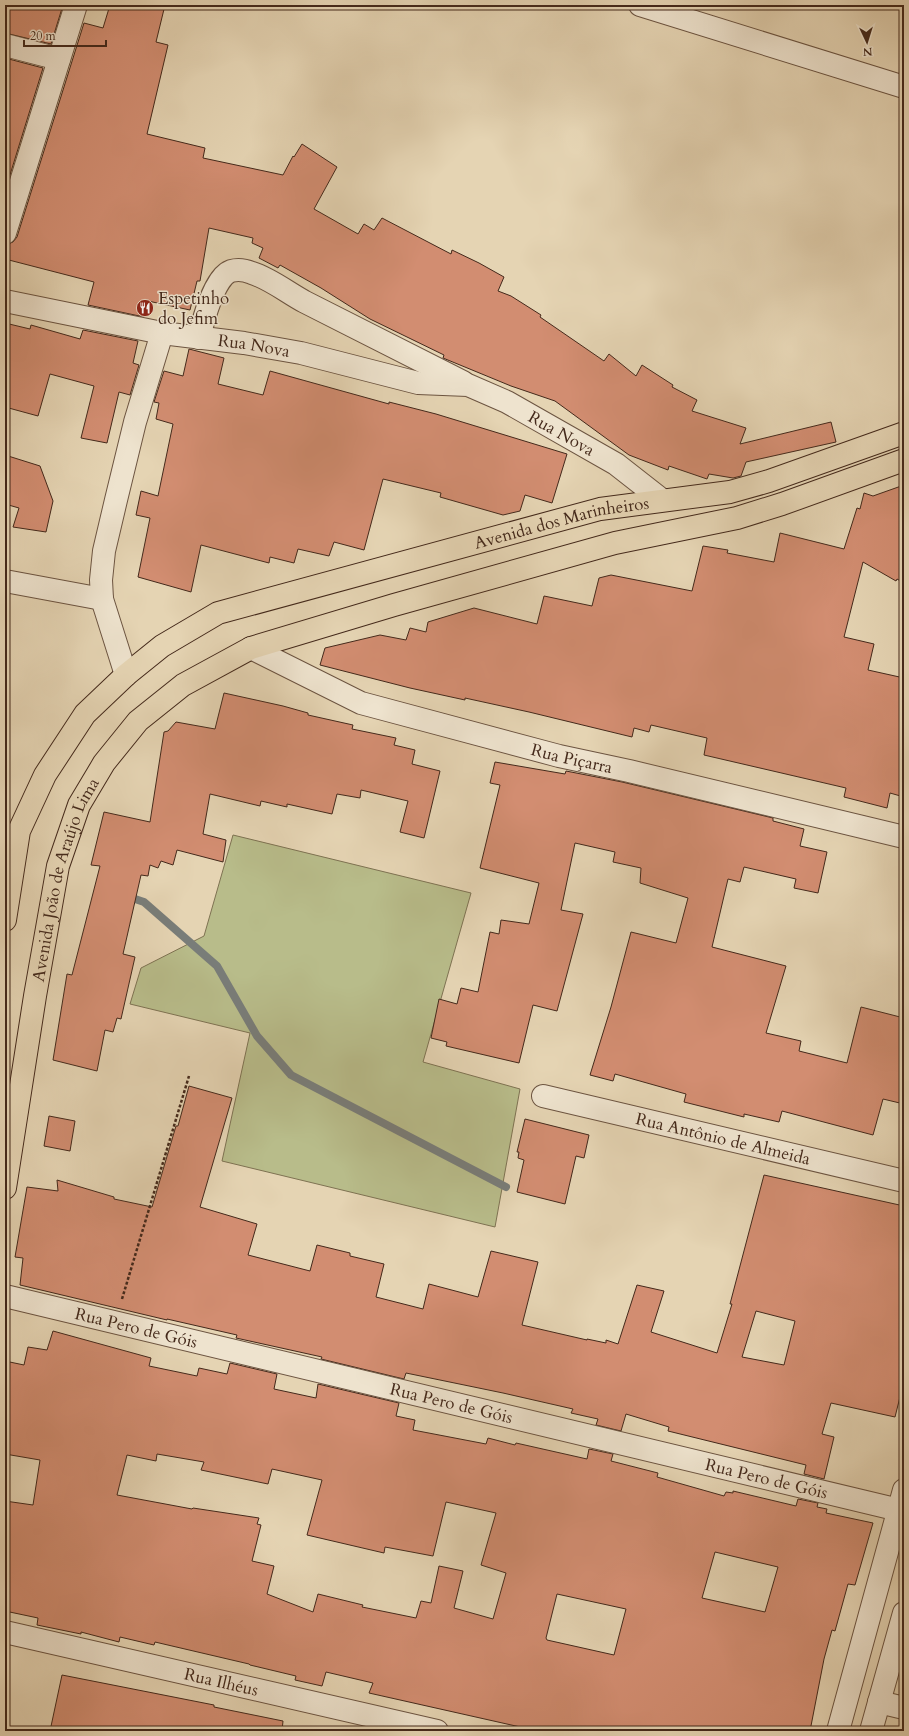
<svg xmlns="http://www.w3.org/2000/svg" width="909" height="1736" viewBox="0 0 909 1736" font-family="Cardo,serif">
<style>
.green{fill:#b8bc8a;stroke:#7e7252}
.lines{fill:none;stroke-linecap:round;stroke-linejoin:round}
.stream{stroke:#797d79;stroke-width:8}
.building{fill:#d28d71;stroke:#44291b;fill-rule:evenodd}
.minor-casing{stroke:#6c5441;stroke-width:24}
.major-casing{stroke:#44291b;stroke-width:24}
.path{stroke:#44291b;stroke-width:2.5;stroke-dasharray:3 2;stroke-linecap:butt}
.minor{stroke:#eee3ce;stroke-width:22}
.major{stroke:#e5d4b3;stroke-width:22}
.labels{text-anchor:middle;stroke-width:3;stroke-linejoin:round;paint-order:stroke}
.poi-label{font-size:17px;fill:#44291b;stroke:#eee3ce;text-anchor:start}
.street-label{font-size:17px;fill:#44291b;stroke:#eee3ce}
</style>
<rect width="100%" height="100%" fill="#e5d4b3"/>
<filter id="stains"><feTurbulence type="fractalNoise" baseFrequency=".005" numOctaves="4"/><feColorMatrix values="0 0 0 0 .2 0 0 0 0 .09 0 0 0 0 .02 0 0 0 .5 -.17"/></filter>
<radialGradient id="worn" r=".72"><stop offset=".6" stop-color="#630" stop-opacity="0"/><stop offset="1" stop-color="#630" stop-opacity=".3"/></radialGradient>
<!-- green -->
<path class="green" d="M233,835L471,893L423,1062L520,1089L495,1227L222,1161L250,1033L130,1004L141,968L204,936Z"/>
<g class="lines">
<!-- stream -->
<path class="stream" d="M126,896L144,902L217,966L257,1036L291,1075L506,1187"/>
</g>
<!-- building -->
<g class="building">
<path d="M5,5H63L51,44L5,33Z"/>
<path d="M110,5H165L156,42L168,45L147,134L205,148L203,158L283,175L293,156L294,157L302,144L337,167L314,209L358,234L364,224L374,230L382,218L451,254L452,250L479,263L504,277L498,291L511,296L541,315L540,317L604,361L609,354L636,376L642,365L673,385L672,387L697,400L692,411L746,428L740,444L831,422L836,442L746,462L741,476L733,478L709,474L707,479L669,466L668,470L629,455L555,401L511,386L443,358L444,355L370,319L321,288L280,265L278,268L259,258L263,248L252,243L253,238L209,228L200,281H197L190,310L148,301L144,317L88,305L94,282L5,259V245L13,242L17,237L84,23L103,28Z"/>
<path d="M5,58L43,68L5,191Z"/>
<path d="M5,323L30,329L31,325L80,339L83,330L138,341L133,363L139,365L130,395L119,392L107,443L81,438L94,386L50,374L38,416L5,407Z"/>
<path d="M189,349L224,358L218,384L263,395L270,371L389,404V402L436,414L567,454L552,503L525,495L520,511L503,515L440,497L441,493L383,479L364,550L334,542L329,556L298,549L294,563L270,557L269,563L201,545L191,592L138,577L150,518L136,515L141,491L158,496L173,424L156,419L159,403L154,402L164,371L183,376Z"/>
<path d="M5,455L40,466L53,501L46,532L13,527L19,508L5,504Z"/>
<path d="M904,485V583L897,579L896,581L863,562L844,637L874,644L868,670L904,678V797L890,793L887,808L844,797L846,788L704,755L707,738L651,725L649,732L634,728L632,737L529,712L465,698V700L410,688L320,665L325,648L380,635L406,640L410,628L426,632L428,622L474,608L537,624L544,596L592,606L599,578L611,575L692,591L703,546L728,550L727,553L774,562L780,533L844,549L857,508L860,509L864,493L873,496Z"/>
<path d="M224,693L283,706L308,713V715L353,725L352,729L396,738L394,745L415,750L412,764L440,771L424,838L400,832L408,801L361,790L360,798L337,794L332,814L287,804V807L261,801L260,806L210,794L203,834L226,840L223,862L177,850L173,865L161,861L158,868L150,865L148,876L141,875L123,954L135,957L121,1019L117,1018L113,1032L105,1030L97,1071L53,1060L67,974L72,975L100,866L91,865L104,812L150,822L164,732L168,731L176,722L215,729Z"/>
<path d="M495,762L565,774L566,771L622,782L773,818V821L804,829L800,846L827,852L818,893L794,888L796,879L744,867L740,882L728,879L712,947L786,966L766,1033L801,1041L799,1051L847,1063L861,1007L904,1018V1104L883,1099L873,1135L782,1111L779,1122L744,1114V1117L684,1102L686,1094L615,1074L613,1081L590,1075L611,1007L631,932L676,943L688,898L640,883L641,868L613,862L615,852L575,843L561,910L583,914L557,1011L533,1005L519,1063L446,1046L447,1042L431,1038L439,999L457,1004L461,988L478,992L490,932L499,934L501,920L529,924L539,883L480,868L500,785L490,783Z"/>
<path d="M189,1086L232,1098L200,1207L257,1224L248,1255L310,1271L317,1245L350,1253V1256L384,1264L376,1297L423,1309L429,1284L478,1297L491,1251L538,1262L522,1325L587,1340V1339L606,1343V1340L618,1344L637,1285L664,1291L651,1332L717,1353L732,1304H730L764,1175L904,1206V1381L895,1417L831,1403L822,1434L834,1437L824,1479L804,1474L806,1465L668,1431L669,1427L626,1414L621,1431L596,1425L598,1419L571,1413L573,1409L503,1393L406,1373L404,1379L321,1359L322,1357L236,1338L237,1335L167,1319V1320L20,1285L23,1258L15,1257L27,1187L58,1191L57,1180L114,1197V1199L152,1207L176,1126H178ZM756,1311L795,1321L784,1365L742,1357Z"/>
<path d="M49,1116L75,1121L70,1151L44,1146Z"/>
<path d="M525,1119L589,1135L584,1158L576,1156L565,1204L517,1192L524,1160L518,1158L519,1152H517Z"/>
<path d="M53,1331L151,1358L149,1366L197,1376L199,1368L227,1374L230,1363L277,1374L274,1389L316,1398L318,1384L399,1403L396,1416L415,1420L413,1430L486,1444L488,1438L515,1445L516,1443L587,1459L589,1449L613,1454L611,1461L658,1473L657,1477L724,1496L726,1492L733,1493V1491L796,1506L798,1499L818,1503L817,1507L827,1509L826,1513L873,1523L855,1585L848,1584L835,1631L832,1630L824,1659L810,1731H538L369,1693L373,1683L326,1672L322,1686L295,1680L296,1676L250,1665L249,1664L155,1642L154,1645L120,1637L119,1642L81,1632V1634L37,1625L38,1618L5,1611V1501L33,1505L40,1460L5,1454V1361L24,1365L28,1347L47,1350ZM157,1454L204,1462L201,1470L268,1484L272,1469L322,1480L307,1535L384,1553L385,1547L433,1556L446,1502L496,1513L481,1565L506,1573L493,1619L454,1608L463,1571L439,1566L431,1603L421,1601L416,1618L362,1607L363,1605L318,1594L313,1612L267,1594L274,1566L252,1561L261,1525L257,1524L259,1518L193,1508L192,1509L117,1495L127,1455L156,1461ZM715,1552L778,1567L765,1612L702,1598ZM557,1594L626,1609L614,1655L547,1640L546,1638Z"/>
<path d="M62,1675L214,1705V1707L283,1721L282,1731H50Z"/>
</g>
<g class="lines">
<defs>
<g id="minor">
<path d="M640,5L904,87"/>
<path d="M5,45L59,59"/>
<path d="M5,233L76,5"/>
<path id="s1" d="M5,301L162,333L244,343L301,353L418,383L468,385L507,402L616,464L662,500"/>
<path d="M199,338C203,321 214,277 231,271C238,269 245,270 252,273C271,279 288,293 305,302C358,329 411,356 463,382"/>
<path d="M5,581L102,599"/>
<path id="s2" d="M251,648L361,703L559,756L629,771L904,837"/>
<path d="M126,675L102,599L101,580L104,551L116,500L135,422L162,333"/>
<path id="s3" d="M543,1096L904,1181"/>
<path id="s4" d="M5,1296L899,1510"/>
<path id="s5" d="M5,1632L437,1731"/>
<path d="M879,1702L904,1708"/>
<path d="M838,1731L904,1490"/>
<path d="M871,1731L904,1613"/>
</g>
<g id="major">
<path id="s6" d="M5,920L19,831L45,775L85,714L126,675L162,646L218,613L600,509L730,492L769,481L904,433"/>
<path id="s7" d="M5,1188L35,996L58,866L79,805L104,763L138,721L183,685L251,648L394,605L615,543L737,518L782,504L904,460"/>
</g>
</defs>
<!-- minor casing -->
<use href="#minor" class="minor-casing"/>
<!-- major casing -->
<use href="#major" class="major-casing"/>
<!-- path -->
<path class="path" d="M122,1299L189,1076"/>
<!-- minor -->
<use href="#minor" class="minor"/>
<!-- major -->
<use href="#major" class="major"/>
</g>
<!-- icons -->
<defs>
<symbol id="restaurant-disc" viewBox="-11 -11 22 22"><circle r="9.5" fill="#8f2418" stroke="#eee3ce"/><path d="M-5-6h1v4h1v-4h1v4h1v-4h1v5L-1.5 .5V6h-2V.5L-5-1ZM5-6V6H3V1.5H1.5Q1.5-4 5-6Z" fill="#fff"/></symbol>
</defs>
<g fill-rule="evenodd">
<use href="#restaurant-disc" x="135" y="298" width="20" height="20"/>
</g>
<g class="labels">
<!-- poi labels -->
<g class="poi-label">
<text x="158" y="304">Espetinho<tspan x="158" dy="20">do Jefim</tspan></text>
</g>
<!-- street labels -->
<g class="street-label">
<text dy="6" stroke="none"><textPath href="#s1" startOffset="253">Rua Nova</textPath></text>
<text dy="6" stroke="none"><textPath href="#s1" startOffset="577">Rua Nova</textPath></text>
<text dy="6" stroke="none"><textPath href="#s6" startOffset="748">Avenida dos Marinheiros</textPath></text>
<text dy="6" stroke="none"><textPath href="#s2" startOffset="341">Rua Piçarra</textPath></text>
<text dy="6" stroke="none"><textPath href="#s7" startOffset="315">Avenida João de Araújo Lima</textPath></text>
<text dy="6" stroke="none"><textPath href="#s3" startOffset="185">Rua Antônio de Almeida</textPath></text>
<text dy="6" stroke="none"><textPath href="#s4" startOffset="135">Rua Pero de Góis</textPath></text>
<text dy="6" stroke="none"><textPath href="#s4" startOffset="459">Rua Pero de Góis</textPath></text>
<text dy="6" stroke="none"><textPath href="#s4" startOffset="783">Rua Pero de Góis</textPath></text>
<text dy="6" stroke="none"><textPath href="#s5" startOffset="222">Rua Ilhéus</textPath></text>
</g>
</g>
<!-- margin -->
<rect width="909" height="1736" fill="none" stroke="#e5d4b3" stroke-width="20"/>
<rect x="6" y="6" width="897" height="1724" fill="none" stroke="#44291b" stroke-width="2"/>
<rect x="10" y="10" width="889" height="1716" fill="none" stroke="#44291b"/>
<!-- north arrow -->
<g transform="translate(867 42) rotate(176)" stroke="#eee3ce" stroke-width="3" paint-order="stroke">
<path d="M0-3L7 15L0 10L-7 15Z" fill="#44291b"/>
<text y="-6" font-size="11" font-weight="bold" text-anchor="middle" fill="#44291b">N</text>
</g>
<!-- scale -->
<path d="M24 40v6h82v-6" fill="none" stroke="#44291b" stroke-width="2"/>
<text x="30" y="40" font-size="12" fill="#44291b" stroke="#eee3ce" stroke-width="3" paint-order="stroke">20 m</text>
<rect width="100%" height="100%" filter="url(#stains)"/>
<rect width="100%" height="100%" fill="url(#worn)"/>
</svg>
